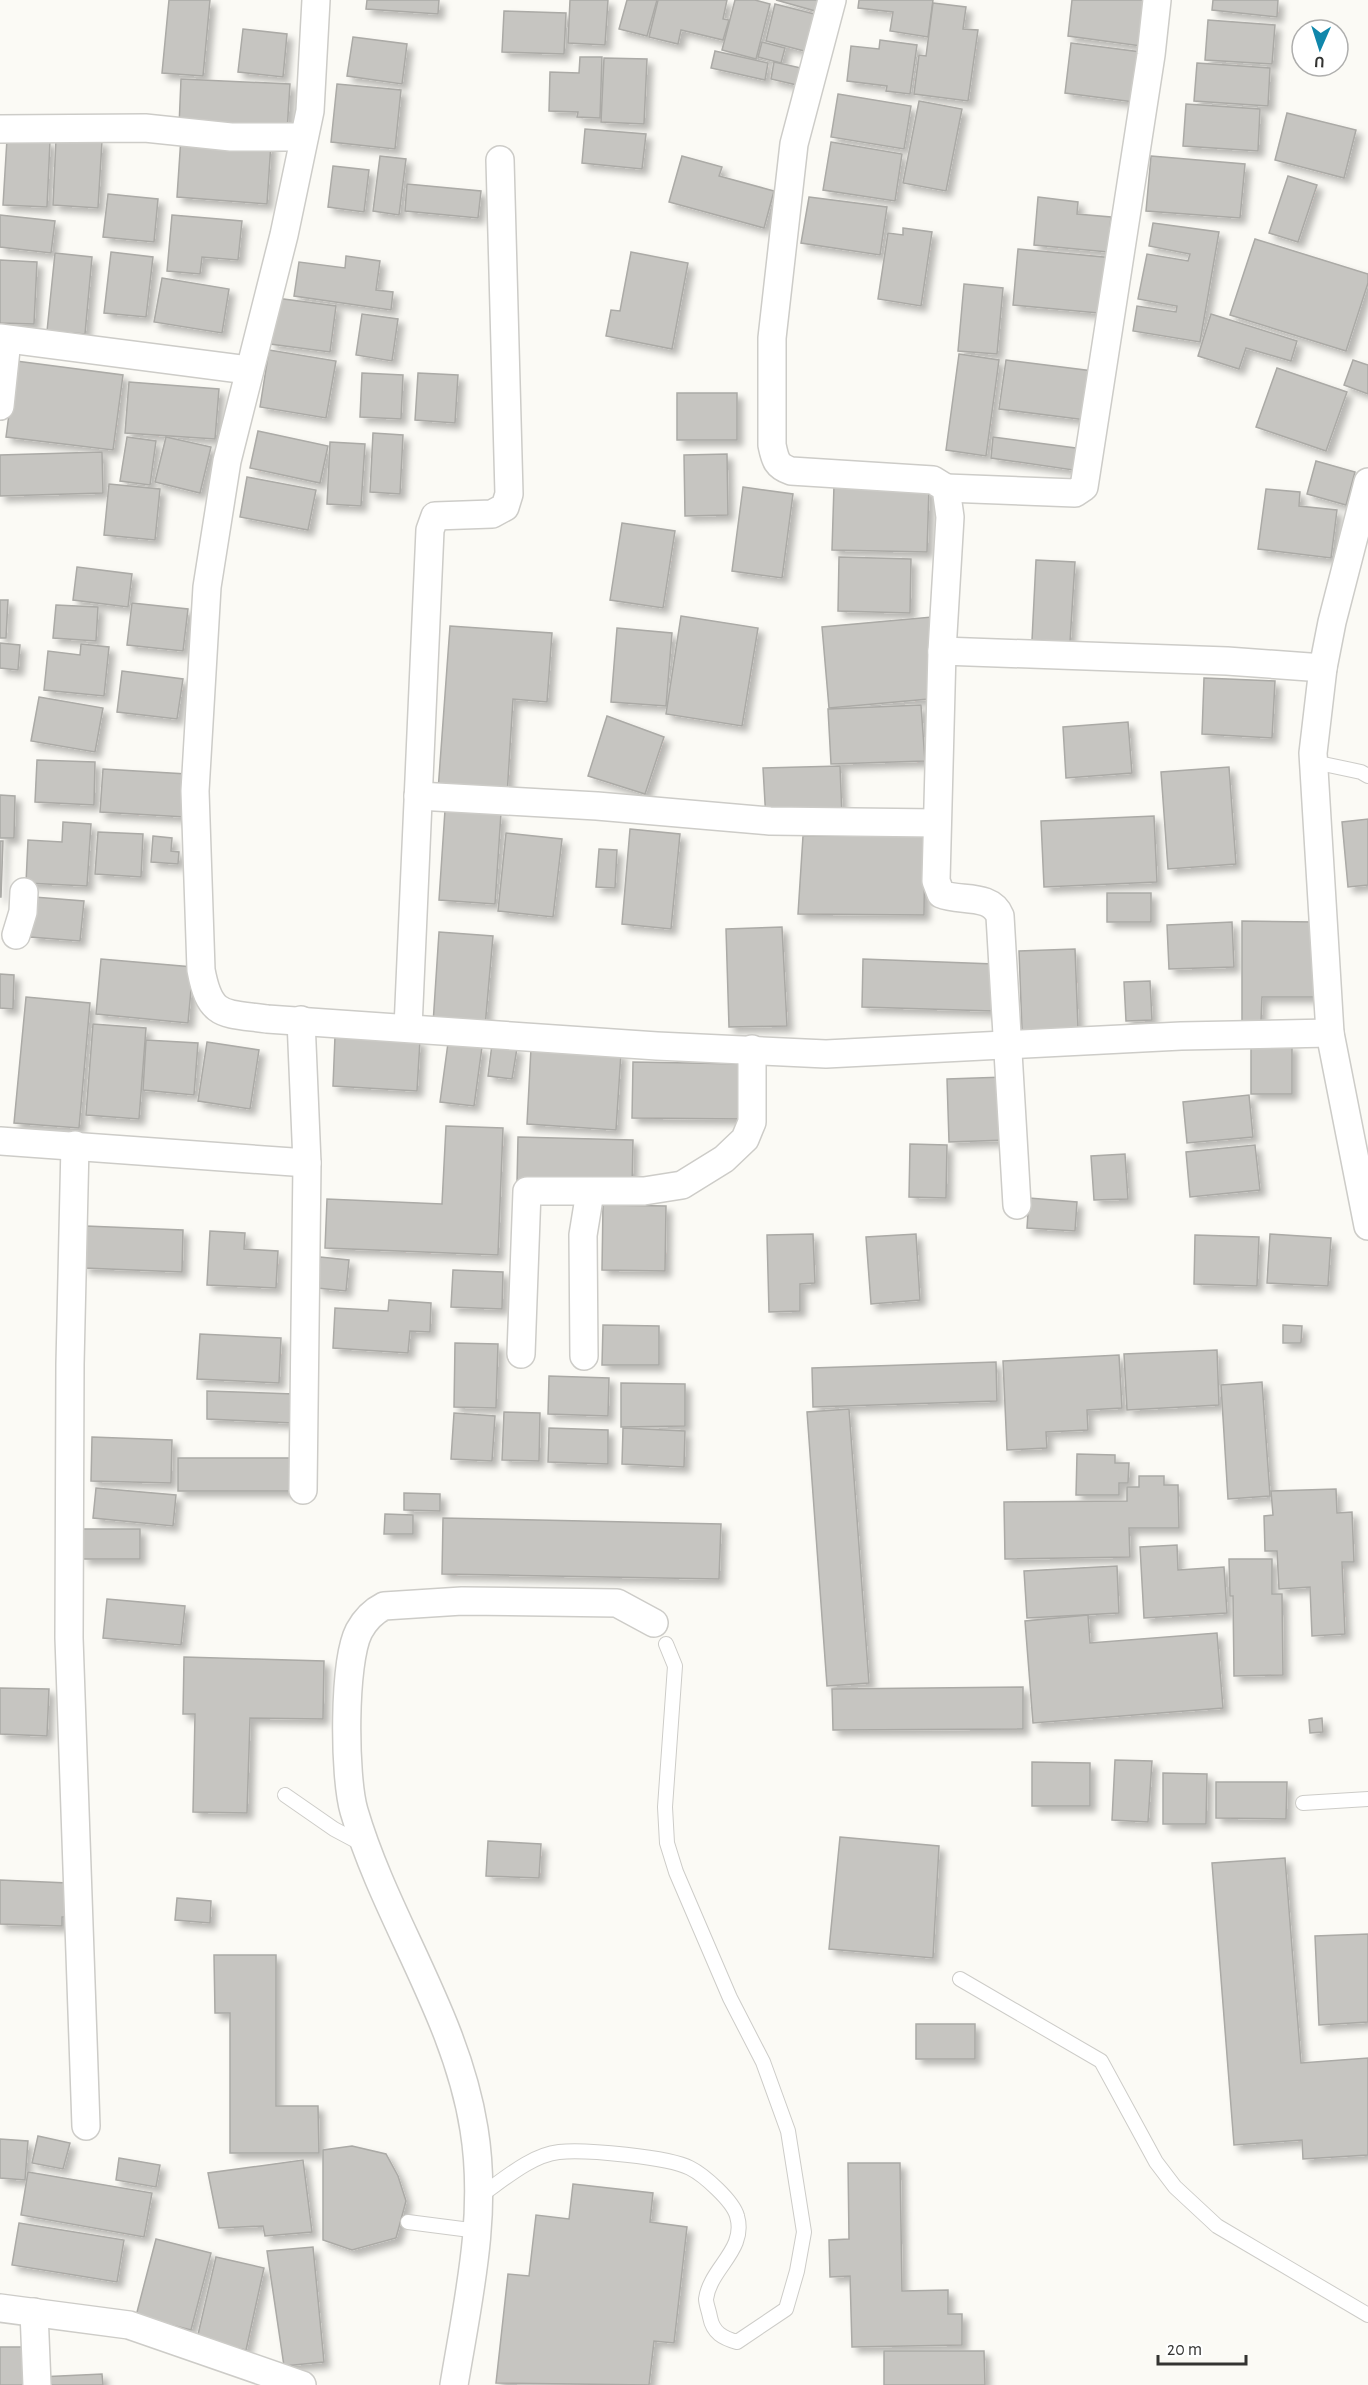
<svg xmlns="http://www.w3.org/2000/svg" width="1368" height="2385" viewBox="0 0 1368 2385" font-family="'Alegreya Sans',sans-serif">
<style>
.building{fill:#c6c5c1;stroke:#abaaa6;stroke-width:1.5;filter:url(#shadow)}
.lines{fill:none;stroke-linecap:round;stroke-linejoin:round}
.lane-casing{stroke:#cdccc8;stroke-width:16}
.street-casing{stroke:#cdccc8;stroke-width:30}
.lane{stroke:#fff;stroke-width:14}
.street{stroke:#fff;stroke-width:27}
</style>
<defs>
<filter id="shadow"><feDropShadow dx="5.5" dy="5.5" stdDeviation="3" flood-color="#0004"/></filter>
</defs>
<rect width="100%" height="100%" fill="#fbfaf5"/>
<!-- building -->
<g class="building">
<path d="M169,0H210L203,76L162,73Z"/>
<path d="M367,0H439L438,14L366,9Z"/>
<path d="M570,0H608L605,45L568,43Z"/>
<path d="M627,0H657L647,36L619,29Z"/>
<path d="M658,0H727L723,19L729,20L723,40L681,30L678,44L649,37Z"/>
<path d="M735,0H755L770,4L756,59L722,50Z"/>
<path d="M776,0H823L819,12Z"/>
<path d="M859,0H933L928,37L890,31L893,12L858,8Z"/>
<path d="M1072,0H1148L1141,46L1068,36Z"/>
<path d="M1213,0H1278L1277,17L1212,10Z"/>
<path d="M933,3L966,7L963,29L978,30L968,101L914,94L919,55L926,56Z"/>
<path d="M775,4L822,16L812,53L766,41Z"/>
<path d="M504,11L566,13L564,54L502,52Z"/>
<path d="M1208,20L1275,25L1272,64L1205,60Z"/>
<path d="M243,29L287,34L283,77L238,72Z"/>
<path d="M353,37L407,44L402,84L347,76Z"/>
<path d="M880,40L917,45L910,94L886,91L887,86L847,81L851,46L879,49Z"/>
<path d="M762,42L785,48L781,63L758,57Z"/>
<path d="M1071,43L1141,52L1134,102L1065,93Z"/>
<path d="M715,51L768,63L765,80L711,68Z"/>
<path d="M580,57H602L600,118L577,117L578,112L549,111L550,72L579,73Z"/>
<path d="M604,58L647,59L644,124L601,122Z"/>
<path d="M774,62L801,68L797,85L771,79Z"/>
<path d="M1197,63L1270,68L1268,106L1194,101Z"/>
<path d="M181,79L290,84L287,132L179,126Z"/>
<path d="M337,84L401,90L395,149L331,142Z"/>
<path d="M838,94L911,106L904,149L831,137Z"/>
<path d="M919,101L962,109L946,191L903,183Z"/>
<path d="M1186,104L1260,109L1258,151L1183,146Z"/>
<path d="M1287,113L1356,130L1344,178L1275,160Z"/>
<path d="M585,129L646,134L642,169L582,163Z"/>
<path d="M181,137L271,143L267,204L177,197Z"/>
<path d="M7,139L50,141L47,207L3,205Z"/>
<path d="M56,139L102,141L98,208L53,205Z"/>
<path d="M831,142L902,154L895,201L823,190Z"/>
<path d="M380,156L406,159L399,215L373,211Z"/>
<path d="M682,156L722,167L719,176L774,191L764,228L669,202Z"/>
<path d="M1151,156L1245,164L1240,218L1146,211Z"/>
<path d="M333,166L369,170L364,212L328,207Z"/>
<path d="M1288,176L1317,185L1298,242L1269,233Z"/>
<path d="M407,184L481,191L478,218L405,211Z"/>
<path d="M108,194L158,199L154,242L103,237Z"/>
<path d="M809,197L887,207L880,255L801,243Z"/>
<path d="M1038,197L1078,202L1077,214L1111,217L1108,252L1034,245Z"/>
<path d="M0,215L55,221L51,253L0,247Z"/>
<path d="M172,215L242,221L238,260L202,257L200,274L167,271Z"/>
<path d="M1153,223L1219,232L1200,342L1133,331L1137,306L1176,312L1177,306L1138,299L1147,254L1188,261L1190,254L1149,246Z"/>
<path d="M903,228L932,232L921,306L878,299L888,233L903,235Z"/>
<path d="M1255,239L1368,274V283L1346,351L1230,315Z"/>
<path d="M1018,249L1114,258L1109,314L1013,305Z"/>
<path d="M111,252L153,257L146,317L104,313Z"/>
<path d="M631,252L688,263L672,349L606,336L611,310L620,311Z"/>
<path d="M55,253L92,257L85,334L47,331Z"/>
<path d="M346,256L380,261L376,290L393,292L391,310L294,296L299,262L345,268Z"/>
<path d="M0,260L37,262L34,324L0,323Z"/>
<path d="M162,278L229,289L222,333L154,322Z"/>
<path d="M964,284L1003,288L997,354L958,351Z"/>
<path d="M276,298L336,306L330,352L270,344Z"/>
<path d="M362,314L398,319L392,361L356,355Z"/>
<path d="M1211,314L1297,341L1291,361L1246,348L1239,369L1198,356Z"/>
<path d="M269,350L336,361L326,418L260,407Z"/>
<path d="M959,354L999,360L986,456L946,450Z"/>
<path d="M1006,360L1093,371L1086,420L999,409Z"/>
<path d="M1353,360L1368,365V394L1344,385Z"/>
<path d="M16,361L123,375L113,450L6,437Z"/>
<path d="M1277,368L1347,392L1326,451L1256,427Z"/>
<path d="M362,373L403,375L401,419L360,417Z"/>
<path d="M418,373L458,375L455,423L415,420Z"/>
<path d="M129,382L219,389L215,439L125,433Z"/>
<rect x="677" y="393" width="60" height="47"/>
<path d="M258,431L328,446L320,483L250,468Z"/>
<path d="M373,433L403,435L400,494L370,492Z"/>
<path d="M127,437L156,441L150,485L120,481Z"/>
<path d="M166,437L211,447L200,493L155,482Z"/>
<path d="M993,437L1083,449L1080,471L991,458Z"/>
<path d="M330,442L365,444L361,506L327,504Z"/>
<path d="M102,452L103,493L0,496V455Z"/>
<path d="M727,454L728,515L685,516L684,455Z"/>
<path d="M1316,461L1355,472L1346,505L1307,494Z"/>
<path d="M247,477L316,490L308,530L240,517Z"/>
<path d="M109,484L160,489L155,540L104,535Z"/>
<path d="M834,485L929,488L927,552L832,550Z"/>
<path d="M743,487L793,494L782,578L732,571Z"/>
<path d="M1266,489L1300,492L1299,506L1337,510L1331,558L1258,549Z"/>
<path d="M622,523L675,531L663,608L610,600Z"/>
<path d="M839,557L911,559L910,613L838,611Z"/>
<path d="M1036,560L1075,562L1070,642L1032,640Z"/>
<path d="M77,567L132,574L128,607L73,600Z"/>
<path d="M0,600H8L6,638H0Z"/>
<path d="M132,603L188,609L183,651L127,645Z"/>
<path d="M56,605L98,607L96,641L53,638Z"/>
<path d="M681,616L758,628L742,726L666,714Z"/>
<path d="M932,617L940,698L829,708L822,627Z"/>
<path d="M450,626L552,633L547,702L513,699L507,796L438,791Z"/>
<path d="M617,628L672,633L666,706L611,702Z"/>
<path d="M0,643L20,645L18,670L0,668Z"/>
<path d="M81,644L109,647L104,696L44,690L48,651L80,655Z"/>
<path d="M122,671L183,679L177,719L117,712Z"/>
<path d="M1204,678L1275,681L1272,738L1202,734Z"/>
<path d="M39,697L103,708L95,752L31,741Z"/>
<path d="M921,705L925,761L831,764L828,709Z"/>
<path d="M607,716L664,737L645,794L588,776Z"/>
<path d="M1128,722L1132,773L1066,778L1063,727Z"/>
<path d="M37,760L95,762L94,805L35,802Z"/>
<path d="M840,766L842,817L766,820L763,768Z"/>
<path d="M1229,767L1236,864L1168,869L1161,772Z"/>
<path d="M103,769L187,774L185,817L100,812Z"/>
<path d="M0,795L15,796L14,838H0Z"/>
<path d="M445,810L501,813L495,904L439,900Z"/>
<path d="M1154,816L1157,882L1044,887L1041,821Z"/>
<path d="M1368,819V885L1348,887L1342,822Z"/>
<path d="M63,822L91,824L87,886L26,883L28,840L62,842Z"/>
<path d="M630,829L680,834L671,929L622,924Z"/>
<path d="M98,832L143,834L141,877L95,874Z"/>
<path d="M506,833L562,839L553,917L498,911Z"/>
<path d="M153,836L172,838L171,851L179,852L178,864L151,862Z"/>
<path d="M803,836H925L924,915L798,914Z"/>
<path d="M0,841H3L1,897H0Z"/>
<path d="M599,849L617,850L615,888L596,887Z"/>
<rect x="1107" y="893" width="44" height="29"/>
<path d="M34,897L84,901L80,941L30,937Z"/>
<path d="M1242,921L1315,922V997H1262L1261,1022H1242Z"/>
<path d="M1232,922L1234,967L1169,969L1167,925Z"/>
<path d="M782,927L787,1026L729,1027L726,929Z"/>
<path d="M439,932L493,936L485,1027L433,1024Z"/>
<path d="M1075,949L1078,1028L1022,1030L1019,951Z"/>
<path d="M101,959L193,967L188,1023L96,1014Z"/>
<path d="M863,959L994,964L993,1011L862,1007Z"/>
<path d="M0,974L14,975L13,1009L0,1008Z"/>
<path d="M1150,981L1152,1020L1126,1021L1124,982Z"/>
<path d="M26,997L90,1003L79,1128L14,1123Z"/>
<path d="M93,1024L146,1028L139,1119L86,1115Z"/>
<path d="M335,1036L420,1040L417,1091L333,1086Z"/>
<path d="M146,1040L198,1043L194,1095L143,1090Z"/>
<path d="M207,1042L259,1050L250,1109L198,1101Z"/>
<path d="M448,1043L482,1047L474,1106L440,1102Z"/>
<path d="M492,1044L517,1048L512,1079L488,1076Z"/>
<rect x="1251" y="1045" width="41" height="49"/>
<path d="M531,1048L621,1053L616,1130L527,1124Z"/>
<path d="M633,1062L747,1064L746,1119L632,1118Z"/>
<path d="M1005,1077L1007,1140L949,1142L947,1079Z"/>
<path d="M1249,1095L1253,1137L1187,1143L1183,1102Z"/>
<path d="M446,1126L503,1128L498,1255L325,1248L327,1199L442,1204Z"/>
<path d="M518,1137L633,1140L632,1187L517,1183Z"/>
<path d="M910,1144L947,1145L946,1198L909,1197Z"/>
<path d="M1255,1145L1260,1190L1190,1197L1186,1152Z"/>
<path d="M1125,1154L1128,1199L1094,1200L1091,1156Z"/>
<path d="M1029,1198L1077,1202L1075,1231L1027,1228Z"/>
<path d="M603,1205L666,1206L665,1271L602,1270Z"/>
<path d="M86,1226L183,1230L182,1272L84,1268Z"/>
<path d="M210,1231L245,1233L244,1249L278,1251L276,1288L207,1285Z"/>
<path d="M813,1234L815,1283L800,1284V1311L769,1312L767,1235Z"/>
<path d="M916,1234L920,1300L871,1304L866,1237Z"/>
<path d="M1270,1234L1331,1238L1328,1286L1267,1283Z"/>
<path d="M1195,1235L1259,1237L1257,1286L1194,1284Z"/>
<path d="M320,1257L349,1260L346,1291L317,1288Z"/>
<path d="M453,1270L503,1272L502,1309L451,1307Z"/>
<path d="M389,1300L431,1303L430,1332L410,1331L408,1353L333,1348L335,1308L388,1311Z"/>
<path d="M603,1325L659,1326V1365H602Z"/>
<path d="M1283,1325L1302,1326L1301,1343H1283Z"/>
<path d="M200,1334L281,1338L279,1383L197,1379Z"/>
<path d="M455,1343L498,1344L496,1408L454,1407Z"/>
<path d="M1217,1350L1219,1405L1127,1410L1124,1354Z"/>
<path d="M1119,1355L1122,1408L1087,1410L1088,1430L1046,1432L1047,1448L1007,1450L1003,1361Z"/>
<path d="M996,1362L997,1401L813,1407L812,1368Z"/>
<path d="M549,1376L609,1378L608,1416L548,1414Z"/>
<path d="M1262,1382L1270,1496L1228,1499L1221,1385Z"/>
<path d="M621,1383L685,1384V1426L621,1427Z"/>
<path d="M207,1391L294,1394L293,1423L207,1419Z"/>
<path d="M849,1409L869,1683L827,1686L807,1412Z"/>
<path d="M504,1412L540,1413L539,1461L502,1460Z"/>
<path d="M454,1413L495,1416L492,1461L451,1459Z"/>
<path d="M549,1428L608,1430V1464L548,1462Z"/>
<path d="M623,1428L685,1431L684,1467L622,1464Z"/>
<path d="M92,1437L172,1440L171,1483L91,1481Z"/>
<path d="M1077,1454L1115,1455V1463H1129L1128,1483H1119V1495H1076Z"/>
<rect x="178" y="1458" width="113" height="33"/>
<path d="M1139,1476H1164V1485H1178L1179,1528H1129L1130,1557L1005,1559L1004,1502L1127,1501V1487H1139Z"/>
<path d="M96,1488L176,1495L173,1526L93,1518Z"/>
<path d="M1336,1489L1337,1513L1352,1512L1354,1562H1342L1345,1634L1312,1636L1310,1587L1279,1589L1277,1551H1265L1264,1516L1273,1515L1271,1491Z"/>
<path d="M404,1493L440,1494V1511L404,1510Z"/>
<path d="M385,1514L413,1515V1534H384Z"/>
<path d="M443,1518L721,1524L719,1579L442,1574Z"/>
<rect x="83" y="1529" width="57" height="30"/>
<path d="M1177,1545L1178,1570L1224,1567L1227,1613L1144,1618L1140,1547Z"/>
<path d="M1229,1559H1272V1594H1282L1283,1675L1234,1676L1233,1596H1230Z"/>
<path d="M1117,1566L1119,1613L1027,1618L1024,1571Z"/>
<path d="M107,1599L185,1606L181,1645L103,1638Z"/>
<path d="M1088,1615L1090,1643L1217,1633L1223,1708L1033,1723L1025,1621Z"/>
<path d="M184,1657L324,1661L323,1719L250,1718L247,1813L193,1812L195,1714H183Z"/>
<path d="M1023,1687V1729L833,1730L832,1689Z"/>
<path d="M0,1688L49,1689L47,1736L0,1734Z"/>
<path d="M1322,1718L1323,1732L1310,1733L1309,1720Z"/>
<path d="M1115,1760L1152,1761L1148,1822L1112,1820Z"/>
<path d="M1032,1762L1090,1763V1806H1032Z"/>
<path d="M1163,1773L1207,1774L1206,1824H1163Z"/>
<path d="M1216,1782H1287L1286,1819L1216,1818Z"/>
<path d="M840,1837L939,1846L933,1958L829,1949Z"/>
<path d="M488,1841L541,1844L539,1878L486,1876Z"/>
<path d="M1285,1858L1301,2063L1368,2058V2155L1303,2159L1302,2140L1234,2145L1212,1863Z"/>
<path d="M0,1880L68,1883L67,1917H62V1926L0,1924Z"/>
<path d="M177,1898L211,1901L210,1923L175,1920Z"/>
<path d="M1368,1934V2022L1319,2025L1315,1936Z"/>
<path d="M214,1955H276V2106H318L319,2153H230V2013H215Z"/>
<rect x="916" y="2024" width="59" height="35"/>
<path d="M38,2136L70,2143L63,2169L32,2163Z"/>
<path d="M0,2139L28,2141L25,2180L0,2178Z"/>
<path d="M352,2146L386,2154L398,2176L406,2201L396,2238L352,2250L323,2240V2150Z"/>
<path d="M119,2158L160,2165L156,2187L116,2180Z"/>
<path d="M303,2160L312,2232L265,2236L263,2226L219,2228L208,2173Z"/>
<path d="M848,2163H900L902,2291L948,2290V2314H962V2345L852,2347L850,2276L830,2277L829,2240L849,2239Z"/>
<path d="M28,2172L152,2193L144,2237L21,2215Z"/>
<path d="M573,2184L653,2193L650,2222L687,2227L674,2343L654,2341L649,2385L496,2383L508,2274L529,2276L536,2215L569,2219Z"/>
<path d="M19,2223L124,2240L117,2282L12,2265Z"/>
<path d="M156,2239L211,2253L191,2330L136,2316Z"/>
<path d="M313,2247L324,2362L284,2366L267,2251Z"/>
<path d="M216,2257L264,2268L246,2350L197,2339Z"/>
<path d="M0,2347H26L25,2385H0Z"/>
<path d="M884,2351H984L985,2385H884Z"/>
<path d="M102,2374L103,2385H39V2377Z"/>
</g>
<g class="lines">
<defs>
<g id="lane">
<path d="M1314,762L1361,772L1368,776"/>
<path d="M285,1795L334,1829L364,1845"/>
<path d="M1303,1803L1368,1799"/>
<path d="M960,1979L1101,2061L1156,2162L1175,2187L1217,2226L1368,2315"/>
<path d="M480,2196C503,2180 531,2155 559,2152C584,2149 669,2157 690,2168C704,2175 733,2201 737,2216C747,2250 710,2268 706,2299C706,2304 709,2311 710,2317C713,2333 723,2338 737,2342L786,2309L797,2271L804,2232L788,2131L763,2062L730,1998L676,1872L667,1843L665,1807L675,1666L666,1644"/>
<path d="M408,2222L478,2231"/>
</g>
<g id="street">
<path d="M316,0L310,111L284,235L227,461L207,587L195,791L201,970C210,1018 223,1013 267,1019L657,1046L826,1054L1181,1036L1330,1033"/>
<path d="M832,0L794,144L772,338V445C775,459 776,466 791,471L933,480L946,488L950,517L942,651L936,881L941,894C960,902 991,893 1000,916L1017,1205"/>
<path d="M0,129L145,128L231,137H304"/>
<path d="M0,338L248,370"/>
<path d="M0,406L7,340"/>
<path d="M1368,482L1332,622L1323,668L1313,753L1330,1033L1368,1226"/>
<path d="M946,488L1075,493L1084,487L1151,55L1157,0"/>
<path d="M942,651L1227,661L1323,668"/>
<path d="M418,796L597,806L770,821L937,823"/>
<path d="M16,935L23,912L24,892"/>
<path d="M301,1020L307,1163L303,1490"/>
<path d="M408,1028L430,530L435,516L492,514L505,507L509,494L500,160"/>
<path d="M0,1141L307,1163"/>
<path d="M75,1145L70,1364L69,1638L86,2126"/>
<path d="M521,1354L527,1191H644L682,1185L724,1159L745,1139L752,1122V1049"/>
<path d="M584,1356L583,1235L590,1192"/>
<path d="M0,2308L129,2325L302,2385"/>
<path d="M34,2312L37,2385"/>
<path d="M454,2385C468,2300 488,2215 474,2129C456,2015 386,1920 354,1811C344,1777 343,1662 359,1631C365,1620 372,1612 384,1606L462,1601L617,1603L654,1623"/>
</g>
</defs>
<!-- lane casing -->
<use href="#lane" class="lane-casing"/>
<!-- street casing -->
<use href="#street" class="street-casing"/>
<!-- lane -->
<use href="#lane" class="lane"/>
<!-- street -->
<use href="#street" class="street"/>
</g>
<!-- north arrow -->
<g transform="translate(1320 48) rotate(183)"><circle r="28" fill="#ffffff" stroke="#aeaead" stroke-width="1.5"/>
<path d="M0-4.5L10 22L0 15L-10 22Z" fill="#1087ab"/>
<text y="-9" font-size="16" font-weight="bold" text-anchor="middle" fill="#343432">U</text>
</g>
<!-- scale -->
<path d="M1158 2355v9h88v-9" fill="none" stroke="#343432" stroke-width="3"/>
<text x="1167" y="2355" font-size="18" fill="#343432" stroke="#ffffff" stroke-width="4.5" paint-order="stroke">20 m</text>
</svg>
